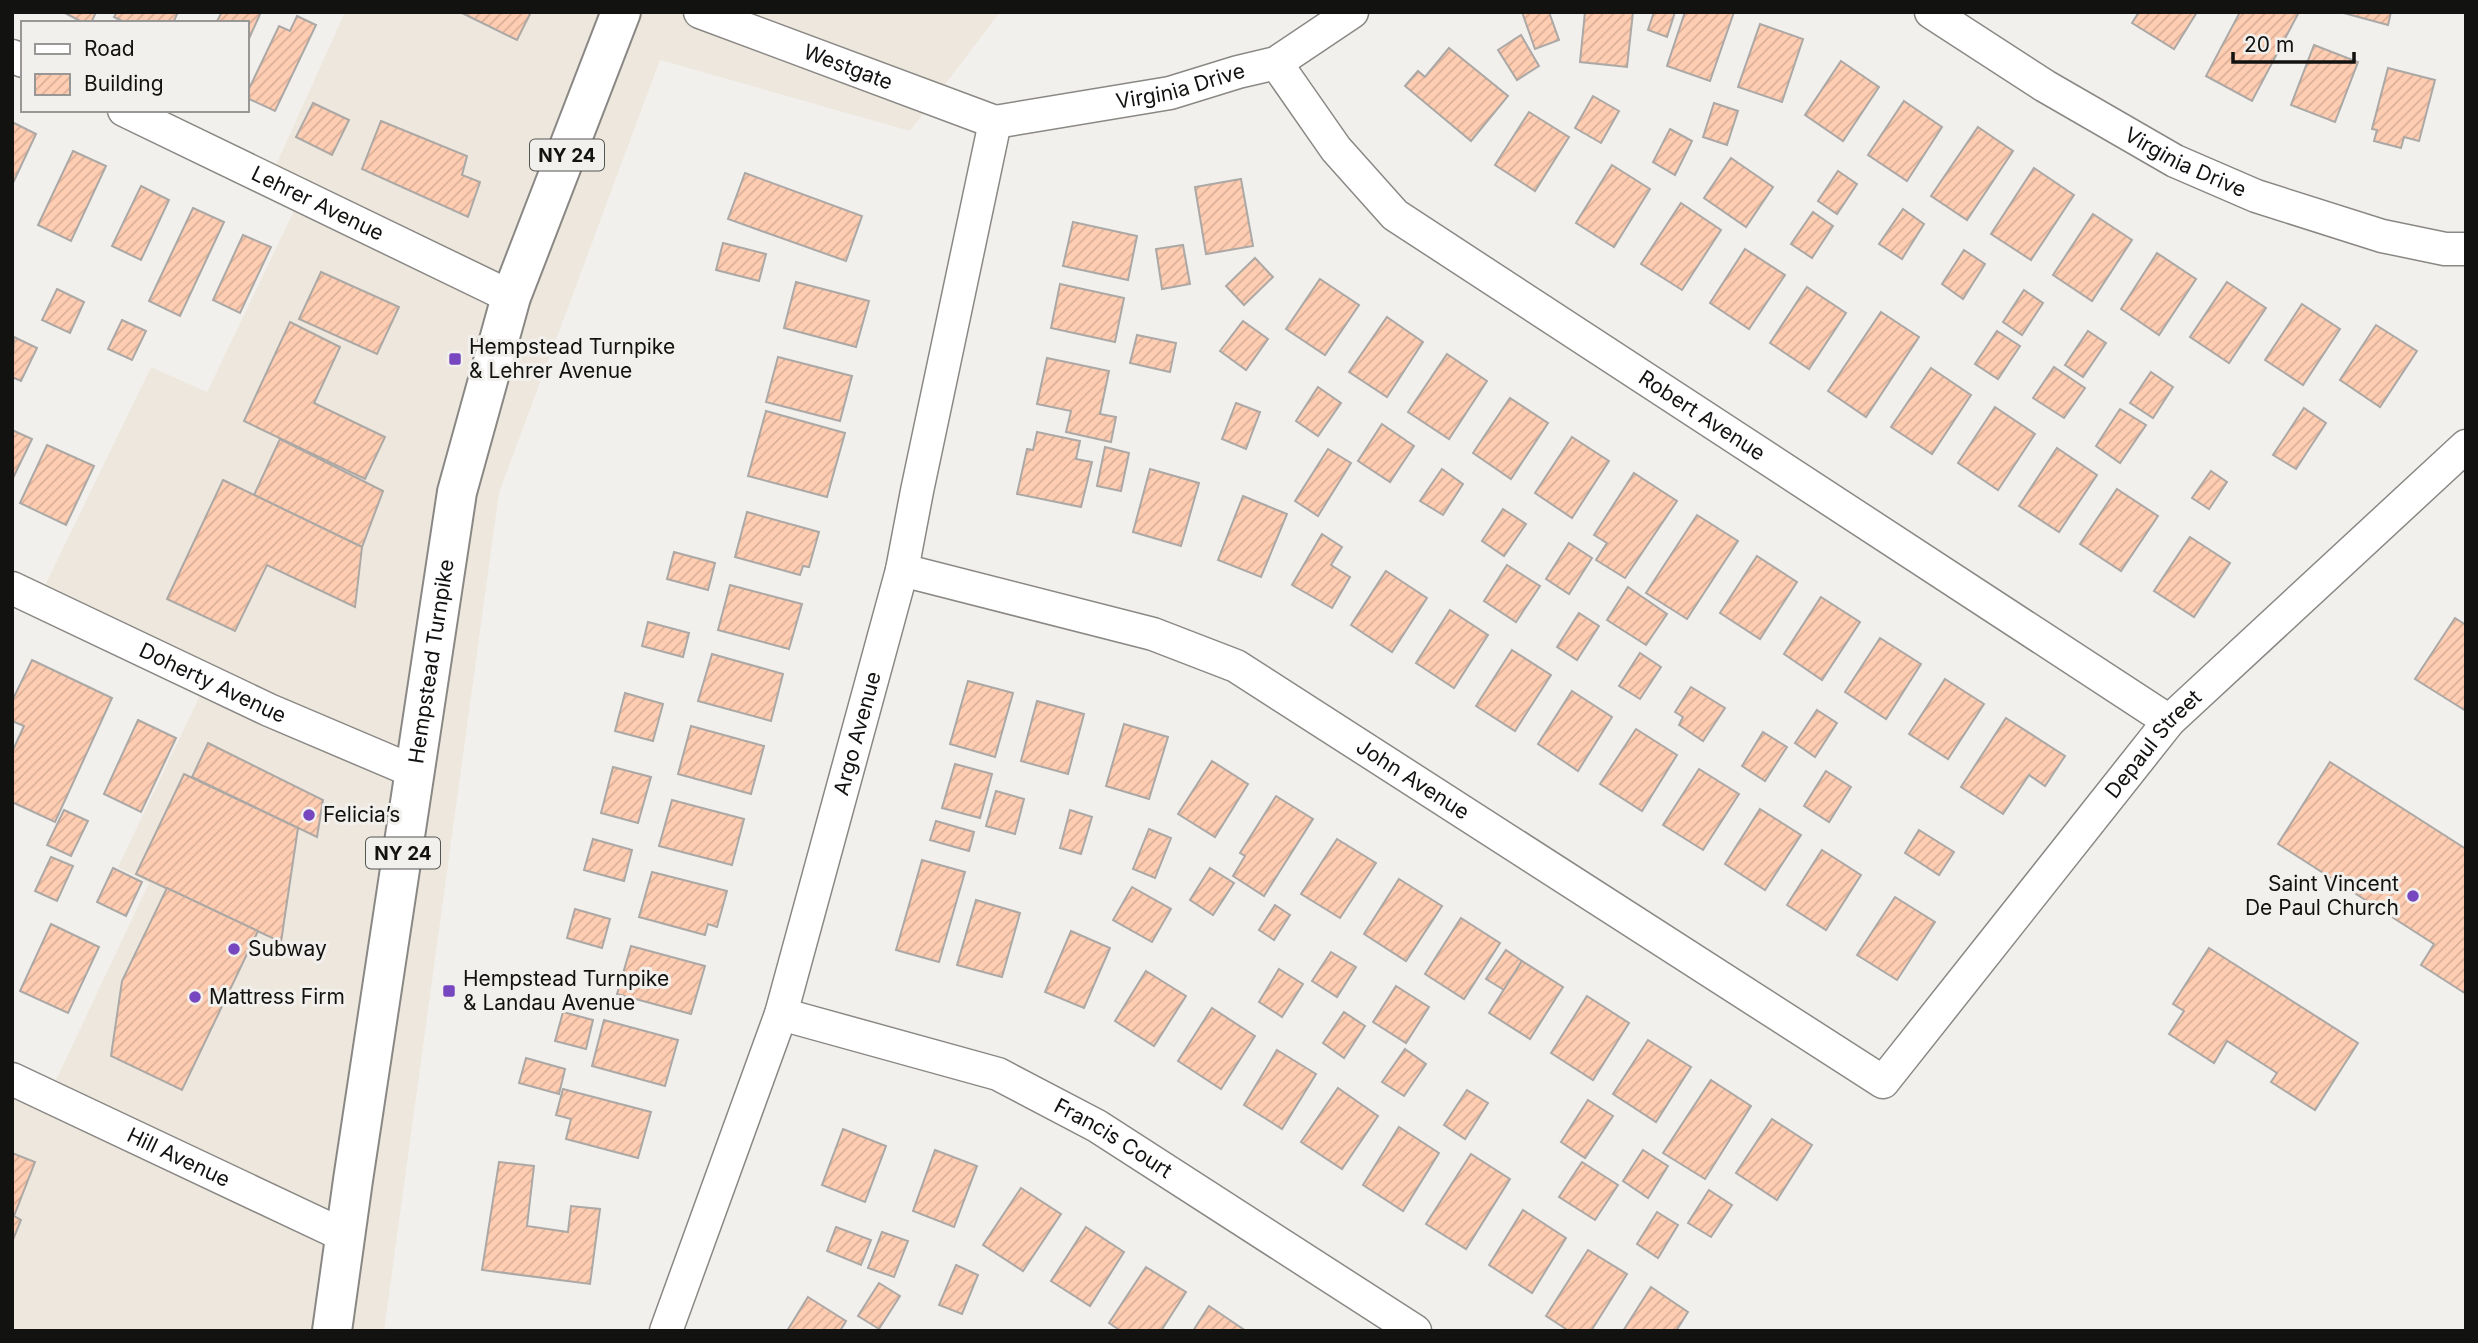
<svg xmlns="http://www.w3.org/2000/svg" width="2478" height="1343" viewBox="0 0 2478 1343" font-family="Inter,sans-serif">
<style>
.built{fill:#eee7dd}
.building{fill:url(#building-hatch);stroke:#aba8a5;stroke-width:2}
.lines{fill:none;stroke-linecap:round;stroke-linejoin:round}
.minor-casing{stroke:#8a8885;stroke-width:35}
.primary-casing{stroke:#8a8885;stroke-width:42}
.minor{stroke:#fff;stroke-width:32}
.primary{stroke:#fff;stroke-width:38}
.poi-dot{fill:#7747bf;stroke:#f2f0ed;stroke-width:2.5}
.labels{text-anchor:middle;stroke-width:6;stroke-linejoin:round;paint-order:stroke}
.shield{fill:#f2f0ed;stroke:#555552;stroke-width:2}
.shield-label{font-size:19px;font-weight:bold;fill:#121210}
.street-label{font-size:21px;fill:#121210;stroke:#f2f0ed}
.poi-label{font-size:21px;fill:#121210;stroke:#f2f0ed;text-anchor:start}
</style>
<defs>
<pattern id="building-hatch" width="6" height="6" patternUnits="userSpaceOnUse" patternTransform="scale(1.75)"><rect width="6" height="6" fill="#ffcdb2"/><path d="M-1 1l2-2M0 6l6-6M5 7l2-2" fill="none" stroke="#daaf98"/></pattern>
</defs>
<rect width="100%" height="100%" fill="#f2f0ed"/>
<!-- built -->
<path class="built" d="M345,12H1000L910,131L660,60L499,493L384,1331H12V1083L47,1099L149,883L118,867L204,687L36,604L151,367L207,392L303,192L271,176Z"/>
<!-- building -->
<g class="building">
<path d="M63,12H96L91,23H84Z"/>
<path d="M117,12H178L173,23H126L114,17Z"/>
<path d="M222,12H261L247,43V23H216Z"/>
<path d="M460,12H531L517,40Z"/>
<path d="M1522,12H1549L1559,40L1535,49Z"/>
<path d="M1585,12H1633L1627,67L1580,62Z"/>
<path d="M1654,12H1675L1667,37L1648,30Z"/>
<path d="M1685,12H1734L1710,81L1667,66Z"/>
<path d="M2139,12H2197L2174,49L2132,23Z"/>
<path d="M2240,12H2299L2252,101L2206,76Z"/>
<path d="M2340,12H2391L2388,25Z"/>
<path d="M297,16L316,25L275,111L247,98V93L279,26L290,31Z"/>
<path d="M1760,24L1803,39L1782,102L1738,87Z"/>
<path d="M1521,35L1539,66L1517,80L1498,50Z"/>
<path d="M2314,45L2358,62L2335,122L2291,105Z"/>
<path d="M1449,48L1508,96L1471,141L1405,86L1418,71L1425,77Z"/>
<path d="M1841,61L1879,87L1843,141L1805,115Z"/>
<path d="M2388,68L2435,80L2419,141L2404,137L2401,148L2374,141L2377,130L2372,129Z"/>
<path d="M1593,96L1619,111L1601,143L1575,128Z"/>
<path d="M1904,101L1942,127L1907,181L1868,155Z"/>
<path d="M313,103L349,120L332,155L296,137Z"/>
<path d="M1714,103L1738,111L1727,145L1703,137Z"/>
<path d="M1529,112L1569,137L1535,191L1495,165Z"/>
<path d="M381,121L467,156L462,175L480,182L468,217L362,169Z"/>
<path d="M12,122L36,134L12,185Z"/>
<path d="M1978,127L2013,151L1967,220L1931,196Z"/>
<path d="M1670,129L1692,141L1675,175L1653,162Z"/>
<path d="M73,151L106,166L71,241L38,225Z"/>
<path d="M1731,158L1773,187L1746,227L1704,198Z"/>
<path d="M1612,165L1650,189L1614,247L1576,223Z"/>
<path d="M2034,168L2074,195L2031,260L1991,234Z"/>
<path d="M1838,171L1857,184L1837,214L1818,201Z"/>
<path d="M745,173L862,216L846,261L728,219Z"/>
<path d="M1241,179L1253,246L1206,254L1195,187Z"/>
<path d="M141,186L169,200L141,260L112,246Z"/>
<path d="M1681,203L1721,230L1682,290L1641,264Z"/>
<path d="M193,208L224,222L180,316L149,301Z"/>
<path d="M1903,209L1924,224L1902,259L1879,244Z"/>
<path d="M1813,212L1833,226L1812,258L1791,244Z"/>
<path d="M2093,214L2132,240L2092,301L2053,275Z"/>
<path d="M1073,222L1137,236L1128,280L1063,266Z"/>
<path d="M243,235L271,247L240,313L213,300Z"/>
<path d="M723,243L766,254L759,281L716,270Z"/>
<path d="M1183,245L1190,284L1162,289L1156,249Z"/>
<path d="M1745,249L1785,275L1749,329L1710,303Z"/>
<path d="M1964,250L1985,264L1963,299L1942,284Z"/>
<path d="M2157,253L2196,279L2159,335L2121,309Z"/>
<path d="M1255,258L1273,277L1244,305L1226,286Z"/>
<path d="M321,272L399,307L377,354L299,319Z"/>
<path d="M1320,279L1359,305L1325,355L1286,329Z"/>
<path d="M796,282L869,301L856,347L784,328Z"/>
<path d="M2227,282L2266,308L2229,363L2190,337Z"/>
<path d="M1060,284L1124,298L1115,342L1051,328Z"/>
<path d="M1807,287L1846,313L1809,369L1770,343Z"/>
<path d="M57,289L84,302L70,333L42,320Z"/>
<path d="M2024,290L2043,303L2022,335L2003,322Z"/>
<path d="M2302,304L2340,329L2303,385L2265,360Z"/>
<path d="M1881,312L1919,337L1866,417L1828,391Z"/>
<path d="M1387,317L1423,342L1387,397L1349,372Z"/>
<path d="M122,320L146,331L132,360L108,349Z"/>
<path d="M1243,321L1268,339L1246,370L1220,351Z"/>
<path d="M290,322L340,347L314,403L385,437L365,479L244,421Z"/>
<path d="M2376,325L2417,351L2380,407L2340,380Z"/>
<path d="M1997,331L2020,346L1998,379L1975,364Z"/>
<path d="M2088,331L2106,343L2083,377L2065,365Z"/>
<path d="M1137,335L1176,343L1170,372L1130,363Z"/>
<path d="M14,337L37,348L21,381L12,377Z"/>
<path d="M1447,354L1487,381L1449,439L1408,412Z"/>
<path d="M778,357L852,376L840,421L766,402Z"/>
<path d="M1047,358L1109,371L1100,414L1116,417L1111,442L1066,432L1071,411L1037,404Z"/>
<path d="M2054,367L2085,388L2064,418L2033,398Z"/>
<path d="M1931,368L1971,395L1932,454L1891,427Z"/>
<path d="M2151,372L2173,387L2153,418L2130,403Z"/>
<path d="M1318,387L1341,403L1318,436L1296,421Z"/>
<path d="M1510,398L1548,423L1511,479L1473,453Z"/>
<path d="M1236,403L1260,412L1246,449L1222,439Z"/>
<path d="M1995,407L2035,434L1998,490L1958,463Z"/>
<path d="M2304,408L2326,423L2296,469L2273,455Z"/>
<path d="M2120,409L2146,425L2120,463L2096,446Z"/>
<path d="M766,411L845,433L827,497L748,476Z"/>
<path d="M1382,424L1414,446L1390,482L1358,461Z"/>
<path d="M12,430L32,439L12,480Z"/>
<path d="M1037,432L1080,441L1076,459L1092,462L1081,507L1017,494L1027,449L1033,450Z"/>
<path d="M1572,437L1609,461L1572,518L1535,493Z"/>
<path d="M280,439L383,491L362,547L254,495Z"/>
<path d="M47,445L94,466L66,525L20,503Z"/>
<path d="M1105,447L1129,453L1121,491L1097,486Z"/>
<path d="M2057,448L2097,475L2059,532L2019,506Z"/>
<path d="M1328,449L1351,463L1318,516L1295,501Z"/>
<path d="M1150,469L1199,483L1181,546L1133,532Z"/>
<path d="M1442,469L1463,484L1443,515L1420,501Z"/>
<path d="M2211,471L2227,482L2209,509L2192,498Z"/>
<path d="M1634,473L1677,501L1625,578L1596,560L1607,543L1594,535Z"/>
<path d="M223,480L362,547L355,607L267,565L235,631L167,599Z"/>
<path d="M2117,489L2158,516L2121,571L2080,544Z"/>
<path d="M1243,496L1287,514L1261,577L1218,560Z"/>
<path d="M1503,509L1526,524L1504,556L1482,541Z"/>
<path d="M747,512L819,532L809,567L803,566L800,575L735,557Z"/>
<path d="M1697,515L1738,541L1687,619L1646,593Z"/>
<path d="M1322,534L1342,547L1331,565L1350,577L1332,608L1292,585Z"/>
<path d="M2190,537L2230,563L2194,617L2154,591Z"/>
<path d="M1569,543L1592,558L1569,594L1546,579Z"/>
<path d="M674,552L715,563L708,590L667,579Z"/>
<path d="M1757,556L1797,582L1760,639L1720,613Z"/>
<path d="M1507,565L1540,586L1516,622L1484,601Z"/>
<path d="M1386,571L1427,598L1392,652L1351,625Z"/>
<path d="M730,585L802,604L789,649L718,630Z"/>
<path d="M1628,587L1667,614L1646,645L1607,620Z"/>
<path d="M1821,597L1860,622L1822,680L1784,654Z"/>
<path d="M1450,610L1488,635L1454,688L1416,663Z"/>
<path d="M1579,613L1599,626L1577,660L1557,647Z"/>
<path d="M2455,618L2466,625V711L2415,679Z"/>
<path d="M648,622L689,633L683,657L642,646Z"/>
<path d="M1880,638L1921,664L1886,719L1845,692Z"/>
<path d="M1512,650L1551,675L1515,731L1476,706Z"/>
<path d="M1640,653L1661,667L1640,699L1619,686Z"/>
<path d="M712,654L783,674L771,721L698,701Z"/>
<path d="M32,660L112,698L55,822L12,802V752L24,726L12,721V701Z"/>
<path d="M1945,679L1984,704L1948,759L1909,734Z"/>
<path d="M968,681L1013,693L995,757L950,744Z"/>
<path d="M1691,687L1725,708L1703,741L1679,725L1683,717L1675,712Z"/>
<path d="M1572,691L1612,717L1578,771L1538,744Z"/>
<path d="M625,693L663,704L653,741L615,731Z"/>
<path d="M1037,701L1084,714L1068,774L1021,761Z"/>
<path d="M1817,710L1837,723L1815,757L1795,743Z"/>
<path d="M2006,718L2065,756L2045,786L2029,775L2003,814L1961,787Z"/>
<path d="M138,720L176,738L141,812L104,794Z"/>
<path d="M1124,724L1168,737L1149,799L1106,786Z"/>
<path d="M691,726L764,746L751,794L678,774Z"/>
<path d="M1636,729L1677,755L1642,811L1600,784Z"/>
<path d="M1763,732L1787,747L1765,781L1742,766Z"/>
<path d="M208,743L323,800L317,837L192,777Z"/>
<path d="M1212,761L1248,784L1215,837L1178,814Z"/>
<path d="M2330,762L2466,849V994L2421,965L2434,944L2278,844Z"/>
<path d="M955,764L992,774L980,818L942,808Z"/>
<path d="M613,767L651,777L638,823L601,813Z"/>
<path d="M1699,769L1739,794L1703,850L1663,825Z"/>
<path d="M1826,771L1851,787L1829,822L1804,806Z"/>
<path d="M184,774L298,828L281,942L136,874Z"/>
<path d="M996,791L1024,799L1015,834L986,826Z"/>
<path d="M1276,796L1313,819L1264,896L1233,876L1245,856L1240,853Z"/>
<path d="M672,800L744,819L732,865L659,846Z"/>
<path d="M1760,809L1801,835L1765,890L1725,864Z"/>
<path d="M64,810L88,821L71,856L47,845Z"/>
<path d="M1070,810L1092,817L1081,854L1060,848Z"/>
<path d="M936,821L974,832L969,851L930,840Z"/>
<path d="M1149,829L1171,838L1155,878L1133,869Z"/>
<path d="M1919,830L1954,852L1939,875L1905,853Z"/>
<path d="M593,839L632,850L624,881L584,870Z"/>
<path d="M1337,839L1376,863L1340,918L1301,894Z"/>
<path d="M1822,850L1861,875L1826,930L1787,905Z"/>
<path d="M51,857L73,866L57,901L35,891Z"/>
<path d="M922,860L965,872L939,962L896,950Z"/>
<path d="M113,868L142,882L126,916L97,902Z"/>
<path d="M1210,868L1234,883L1213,915L1190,900Z"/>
<path d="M652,872L727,891L717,927L708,924L705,935L639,917Z"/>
<path d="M1399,879L1442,906L1406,961L1364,934Z"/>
<path d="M1132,887L1171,909L1152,942L1113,920Z"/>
<path d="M167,888L258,931L182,1090L111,1056L122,981Z"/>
<path d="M1895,897L1935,922L1897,980L1857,955Z"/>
<path d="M976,900L1020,913L1002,977L957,965Z"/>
<path d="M1275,905L1290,915L1274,940L1259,930Z"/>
<path d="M575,909L610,919L602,948L567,938Z"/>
<path d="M1461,918L1500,943L1464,999L1425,974Z"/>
<path d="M51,924L99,947L68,1013L20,991Z"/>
<path d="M1071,931L1110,948L1084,1008L1045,992Z"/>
<path d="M631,946L705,966L691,1014L617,994Z"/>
<path d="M2209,948L2358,1043L2315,1110L2271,1082L2277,1073L2227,1041L2214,1063L2169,1034L2184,1011L2173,1004Z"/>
<path d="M1506,950L1522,961L1504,990L1486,979Z"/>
<path d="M1331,952L1356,967L1337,997L1312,981Z"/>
<path d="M1522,961L1563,987L1530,1039L1489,1013Z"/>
<path d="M1279,969L1303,984L1282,1017L1259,1002Z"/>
<path d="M1146,971L1186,996L1154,1046L1115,1021Z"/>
<path d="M1396,986L1429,1007L1406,1043L1373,1022Z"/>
<path d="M1587,996L1629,1023L1593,1080L1551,1053Z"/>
<path d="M1212,1008L1255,1036L1221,1089L1178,1061Z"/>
<path d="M563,1012L593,1020L586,1049L555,1041Z"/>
<path d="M1344,1012L1365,1026L1344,1058L1323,1043Z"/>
<path d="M604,1020L678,1040L665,1086L592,1066Z"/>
<path d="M1648,1040L1691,1067L1656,1122L1613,1094Z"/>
<path d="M1405,1049L1426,1064L1404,1096L1382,1082Z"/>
<path d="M1277,1050L1316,1074L1282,1129L1244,1105Z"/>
<path d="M526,1058L565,1069L559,1094L519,1083Z"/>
<path d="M1711,1080L1751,1106L1705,1179L1663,1153Z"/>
<path d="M1338,1088L1378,1116L1342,1169L1301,1142Z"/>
<path d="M563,1089L651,1112L638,1158L566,1139L571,1119L556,1115Z"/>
<path d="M1467,1090L1488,1103L1465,1139L1444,1125Z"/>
<path d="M1588,1100L1613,1116L1585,1158L1561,1142Z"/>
<path d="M1772,1119L1812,1145L1777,1200L1736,1173Z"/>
<path d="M1399,1127L1439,1153L1403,1211L1363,1185Z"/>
<path d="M843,1129L886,1146L865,1202L822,1185Z"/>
<path d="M935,1150L977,1166L954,1227L913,1211Z"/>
<path d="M1643,1150L1668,1166L1648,1198L1623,1181Z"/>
<path d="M12,1153L35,1162L14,1216L21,1220L12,1242Z"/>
<path d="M1471,1154L1510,1179L1466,1249L1426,1224Z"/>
<path d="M499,1162L534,1166L527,1226L568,1232L571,1206L600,1209L590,1284L482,1270Z"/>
<path d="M1582,1162L1618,1185L1595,1220L1559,1197Z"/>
<path d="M1021,1188L1061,1214L1023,1271L983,1245Z"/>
<path d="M1709,1190L1732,1205L1711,1237L1688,1223Z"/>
<path d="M1523,1210L1566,1238L1532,1293L1489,1265Z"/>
<path d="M1657,1212L1678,1225L1658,1258L1637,1244Z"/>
<path d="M836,1227L871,1240L861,1265L827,1251Z"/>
<path d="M1086,1227L1124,1252L1090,1306L1051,1281Z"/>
<path d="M882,1232L908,1241L894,1277L868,1268Z"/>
<path d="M1588,1250L1627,1274L1591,1331H1569L1546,1316Z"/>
<path d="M956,1265L978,1275L962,1314L939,1305Z"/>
<path d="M1146,1267L1186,1292L1161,1331H1121L1109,1323Z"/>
<path d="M879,1283L900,1296L879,1329L858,1316Z"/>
<path d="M1651,1287L1688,1312L1676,1331H1623Z"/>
<path d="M808,1297L846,1321L840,1331H787Z"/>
<path d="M1209,1306L1246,1331H1193Z"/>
</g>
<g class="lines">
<defs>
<g id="minor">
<path id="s1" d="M700,12L995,122"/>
<path id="s2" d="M1931,12L2045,86L2175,161L2256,196L2382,236L2445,249H2466"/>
<path d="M12,56L23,61"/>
<path id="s3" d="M1276,63L1336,149L1395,215L2169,721"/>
<path id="s4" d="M124,110L511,297"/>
<path id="s5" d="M995,122L1170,93L1238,72L1276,63L1352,12"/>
<path id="s6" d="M902,570L1153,634L1236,666L1883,1082L2169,721L2466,446"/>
<path id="s7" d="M12,588L269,710L415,772"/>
<path id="s8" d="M781,1014L998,1074L1097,1126L1415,1331"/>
<path id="s9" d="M12,1079L345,1236"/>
<path id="s10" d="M666,1331L781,1014L902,570L917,491L995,122"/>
</g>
<g id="primary">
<path id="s11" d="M332,1331L353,1180L457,492L511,297L621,12"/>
</g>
</defs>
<!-- minor casing -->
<use href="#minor" class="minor-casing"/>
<!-- primary casing -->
<use href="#primary" class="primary-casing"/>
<!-- minor -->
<use href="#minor" class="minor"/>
<!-- primary -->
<use href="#primary" class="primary"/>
</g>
<!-- markers -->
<g class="poi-dot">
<rect x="448" y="352" width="14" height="14" rx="3.5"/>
<circle cx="309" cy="815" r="7"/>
<circle cx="2413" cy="896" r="7"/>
<circle cx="234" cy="949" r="7"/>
<rect x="442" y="984" width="14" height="14" rx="3.5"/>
<circle cx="195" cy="997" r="7"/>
</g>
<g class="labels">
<!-- shield labels -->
<g class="shield">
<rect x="530" y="139.5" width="74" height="31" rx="5"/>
<rect x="366" y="837.5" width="74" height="31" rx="5"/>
</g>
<g class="shield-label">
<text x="567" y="162">NY 24</text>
<text x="403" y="860">NY 24</text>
</g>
<!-- street labels -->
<g class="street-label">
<text dy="7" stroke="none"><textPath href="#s1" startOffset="158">Westgate</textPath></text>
<text dy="7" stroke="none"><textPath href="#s5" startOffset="189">Virginia Drive</textPath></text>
<text dy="7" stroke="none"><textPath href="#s2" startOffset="296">Virginia Drive</textPath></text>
<text dy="7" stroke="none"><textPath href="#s4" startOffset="215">Lehrer Avenue</textPath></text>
<text dy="7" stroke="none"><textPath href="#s3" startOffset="560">Robert Avenue</textPath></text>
<text dy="7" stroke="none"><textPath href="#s11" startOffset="677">Hempstead Turnpike</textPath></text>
<text dy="7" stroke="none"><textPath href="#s7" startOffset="222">Doherty Avenue</textPath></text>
<text dy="7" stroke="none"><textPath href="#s10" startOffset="628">Argo Avenue</textPath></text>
<text dy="7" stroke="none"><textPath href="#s6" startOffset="1550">Depaul Street</textPath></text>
<text dy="7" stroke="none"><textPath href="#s6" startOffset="558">John Avenue</textPath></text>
<text dy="7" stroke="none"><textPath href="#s8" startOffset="357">Francis Court</textPath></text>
<text dy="7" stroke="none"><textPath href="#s9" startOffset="184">Hill Avenue</textPath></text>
</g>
<!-- poi labels -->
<g class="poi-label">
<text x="469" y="354">Hempstead Turnpike<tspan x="469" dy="24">&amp; Lehrer Avenue</tspan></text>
<text x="323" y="822">Felicia’s</text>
<text x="2399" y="891" text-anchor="end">Saint Vincent<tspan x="2399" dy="24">De Paul Church</tspan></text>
<text x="248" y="956">Subway</text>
<text x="463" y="986">Hempstead Turnpike<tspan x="463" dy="24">&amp; Landau Avenue</tspan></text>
<text x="209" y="1004">Mattress Firm</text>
</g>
</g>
<!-- border -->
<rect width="2478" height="1343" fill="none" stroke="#121210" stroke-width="28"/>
<!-- legend -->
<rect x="21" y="21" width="228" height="91" fill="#f2f0ed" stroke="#989795" stroke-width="2"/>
<rect x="35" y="44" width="35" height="10" fill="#ffffff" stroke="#989795" stroke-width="2"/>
<text x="84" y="56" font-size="21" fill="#121210">Road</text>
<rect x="35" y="74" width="35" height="21" fill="url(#building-hatch)" stroke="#989795" stroke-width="2"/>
<text x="84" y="91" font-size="21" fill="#121210">Building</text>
<!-- scale -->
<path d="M2233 52v10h121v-10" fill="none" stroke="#121210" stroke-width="3.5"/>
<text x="2244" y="52" font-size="21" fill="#121210" stroke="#f2f0ed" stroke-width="5" paint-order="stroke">20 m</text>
</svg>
